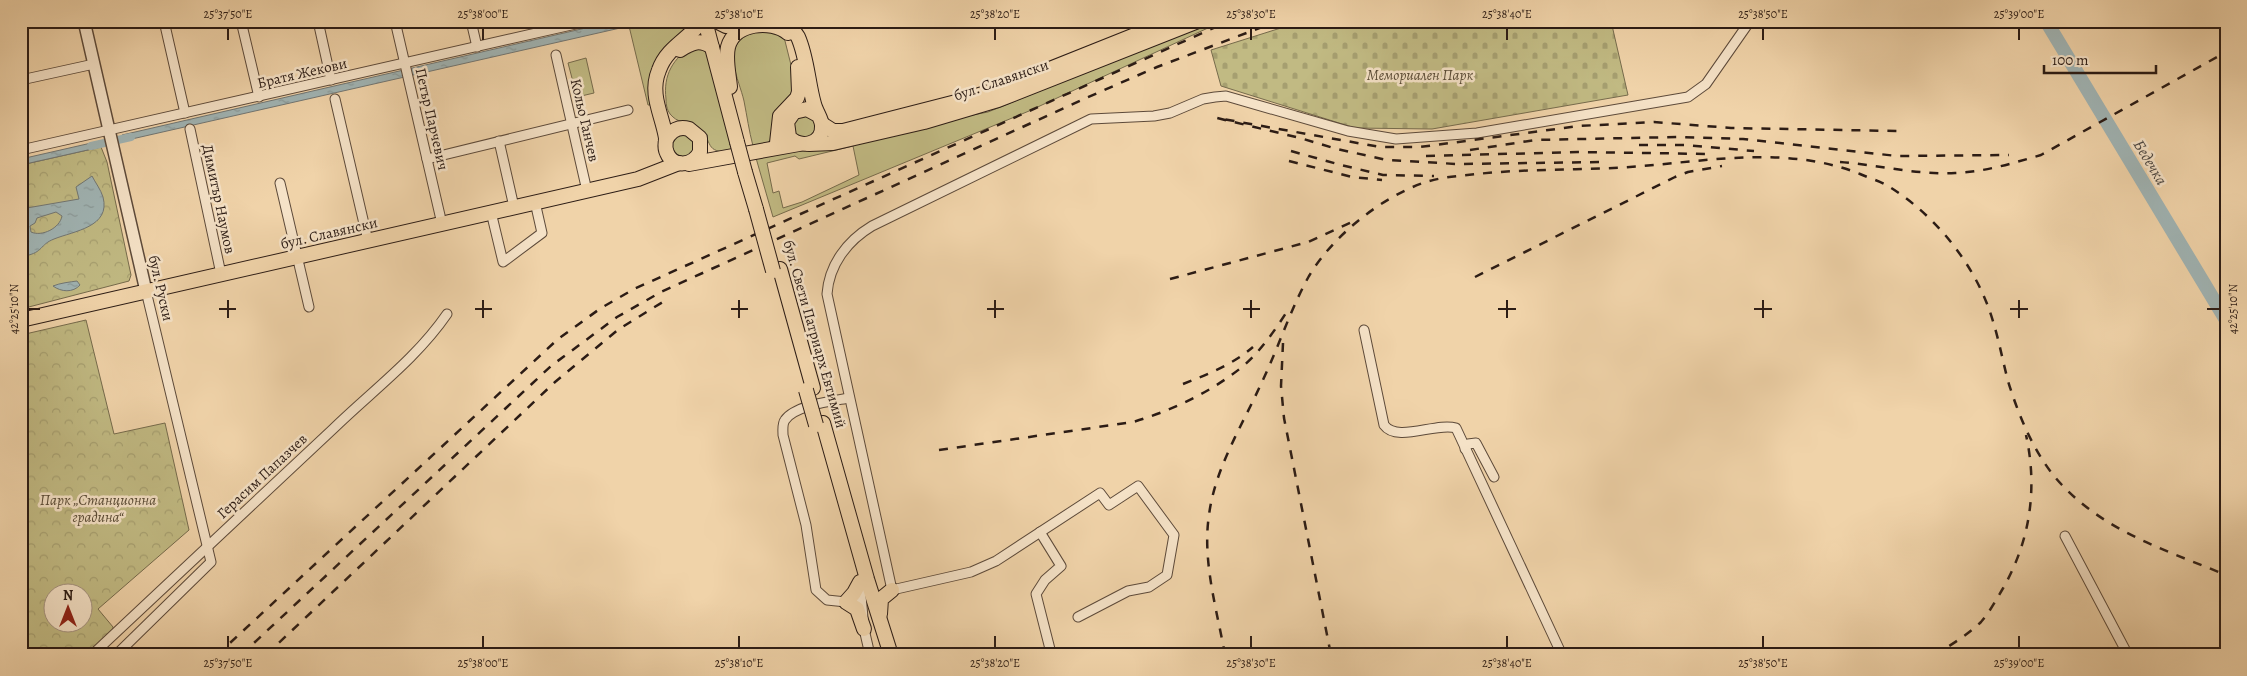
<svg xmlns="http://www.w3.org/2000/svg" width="2247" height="676" viewBox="0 0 2247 676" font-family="Alegreya,serif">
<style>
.grass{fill:#c1ba83;stroke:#766b4c;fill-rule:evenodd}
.forest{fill:url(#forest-crowns);stroke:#766b4c;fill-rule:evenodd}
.cemetery{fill:url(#cemetery-stones);stroke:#766b4c}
.water{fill:url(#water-ripples);stroke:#727774;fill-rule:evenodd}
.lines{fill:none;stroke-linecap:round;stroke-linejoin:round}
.canal{stroke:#a0b4b4;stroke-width:8}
.river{stroke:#a0b4b4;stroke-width:14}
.minor-casing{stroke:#5d4a3a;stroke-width:11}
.tertiary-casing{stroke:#5d4a3a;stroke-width:14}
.primary-casing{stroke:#2c1c15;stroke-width:16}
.minor{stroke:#f5e2c7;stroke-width:9}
.tertiary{stroke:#f5e2c7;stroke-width:11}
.primary{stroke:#f0d3a9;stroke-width:14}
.rail{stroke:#2c1c15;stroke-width:2.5;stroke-dasharray:9 9;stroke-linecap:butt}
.primary-bridge-casing{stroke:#2c1c15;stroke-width:16;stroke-linecap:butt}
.primary-bridge{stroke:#f0d3a9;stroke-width:14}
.ticks{fill:none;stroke:#2c1c15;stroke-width:2}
.labels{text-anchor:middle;stroke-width:5;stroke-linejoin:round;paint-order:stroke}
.street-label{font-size:15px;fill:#2c1c15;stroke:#f5e2c7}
.park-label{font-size:15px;font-style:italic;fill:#594b36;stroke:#f5e2c7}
.water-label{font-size:16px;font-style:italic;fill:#4f4a45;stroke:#f5e2c7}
.neatline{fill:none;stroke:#2c1c15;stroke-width:2}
.ticks-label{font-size:12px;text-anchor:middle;fill:#2c1c15}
</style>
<defs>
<pattern id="forest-crowns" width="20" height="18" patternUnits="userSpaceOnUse" patternTransform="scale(1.25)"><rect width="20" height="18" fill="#c1ba83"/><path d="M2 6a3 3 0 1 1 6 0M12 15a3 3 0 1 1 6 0" fill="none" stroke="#a69f70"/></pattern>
<pattern id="cemetery-stones" width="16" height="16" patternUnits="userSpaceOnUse" patternTransform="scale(1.25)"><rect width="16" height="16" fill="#c1ba83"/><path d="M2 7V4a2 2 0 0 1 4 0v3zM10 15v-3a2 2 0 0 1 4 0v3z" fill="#a69f70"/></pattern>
<pattern id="water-ripples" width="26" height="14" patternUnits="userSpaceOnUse" patternTransform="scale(1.25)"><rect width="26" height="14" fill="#a0b4b4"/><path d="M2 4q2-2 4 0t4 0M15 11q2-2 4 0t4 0" fill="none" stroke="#8a9a9a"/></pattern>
</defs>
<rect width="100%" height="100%" fill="#f0d3a9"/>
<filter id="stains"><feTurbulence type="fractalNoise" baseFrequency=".004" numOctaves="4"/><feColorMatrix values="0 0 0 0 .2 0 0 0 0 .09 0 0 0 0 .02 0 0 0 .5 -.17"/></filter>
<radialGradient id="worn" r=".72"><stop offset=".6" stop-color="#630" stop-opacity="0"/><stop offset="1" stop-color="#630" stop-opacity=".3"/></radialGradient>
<!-- grass -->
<g class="grass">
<path d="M651,21H693C687,29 680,32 673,39C652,57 646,78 650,105H648L629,26Z"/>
<path d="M1212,21H1223L1029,111L773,217L756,158L988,112ZM853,146L859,175L802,202L783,208L779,191L773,193L767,163L795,156L799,159Z"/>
<path d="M770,30L783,38L785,41L796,85L773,138L766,144L753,146C749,131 747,116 744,101C739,79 721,48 748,35C754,32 763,30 770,30Z"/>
<path d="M693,46L704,49L706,52L733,152C702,153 715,142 698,127C690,122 679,123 673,117C667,112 666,105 666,99C663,75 673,58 693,46Z"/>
<path d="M586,58L594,93L577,97L568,63Z"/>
<circle cx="804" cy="127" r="11"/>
<circle cx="683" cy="146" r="11"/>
</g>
<!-- forest -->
<g class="forest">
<path d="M101,147L107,162L131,275L129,281L21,309V165Z"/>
<path d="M86,320L114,434L165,423L189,530L98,609L113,627V630L100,643L82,655H21V335ZM52,594H82V624H52Z"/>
</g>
<!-- cemetery -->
<path class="cemetery" d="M1303,21H1611L1628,95L1432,129L1355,128L1221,86L1211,50Z"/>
<!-- water -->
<g class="water">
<path d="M616,21H651L123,141L122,135Z"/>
<path d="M100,141L101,147L21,165V159Z"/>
<path d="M92,176C95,182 101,190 103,197C111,227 74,231 54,239C39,245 44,252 25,256V259H21V209L79,199L76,187ZM56,212L62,216C60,228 42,237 31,232L30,226L35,223L37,218Z"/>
<path d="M77,281L80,285C73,293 61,292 53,286C60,283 70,282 77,281Z"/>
</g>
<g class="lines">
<!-- canal -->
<path class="canal" d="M91,146L131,137"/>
<!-- river -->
<path class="river" d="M2046,21L2226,320"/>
<defs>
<g id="minor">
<path d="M164,21L185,113"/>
<path d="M241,21L259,97"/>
<path d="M318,21L331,80"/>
<path d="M395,21L442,224"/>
<path d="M471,21L477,47"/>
<path d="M556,55L587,191"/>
<path d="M21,80L94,64"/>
<path d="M335,99L368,241"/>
<path d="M190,129L221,274"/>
<path d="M499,141L514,207"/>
<path d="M21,150L589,21"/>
<path d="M427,159L628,110"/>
<path d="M280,183L309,307"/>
<path d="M491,212L503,262L542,233L535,202"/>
<path d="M1364,330L1384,425C1397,443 1436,422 1456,428L1562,655"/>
<path d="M1465,449L1468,444L1476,443L1494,477"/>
<path d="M1040,532L1061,566L1045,580L1036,594L1051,653L1048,655"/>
<path d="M2065,536L2128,655"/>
<path d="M860,584L864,629L870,655"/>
<path d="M846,602L827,600L816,590L806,525L783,435C783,430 782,424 785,420C795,405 833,401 849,398"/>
<path d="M1078,617L1128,591L1149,587L1167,575L1174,535L1138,486L1109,505L1100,493L996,561L971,572L892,590L827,294C829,265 847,241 872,226L1091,119L1154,116L1170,113L1203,99L1215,97L1226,96L1348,131L1396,139L1477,133L1688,97L1706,84L1750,21"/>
<path d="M92,655C172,579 253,504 333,429C372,391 416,359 447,314"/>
<path d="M116,655L211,562L146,291"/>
</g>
<path id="tertiary" d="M84,21L146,291"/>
<g id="primary">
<path d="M705,21L737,142"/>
<path d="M716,21L726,26L749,23"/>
<path d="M781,21C788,25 794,30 798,37C807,57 808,83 814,104C816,112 822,119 822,126C823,145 800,149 789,137L787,122L794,112L807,109L818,115"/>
<path d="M680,50C692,42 700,39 712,47"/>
<path d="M730,87C729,75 725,59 728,47C734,23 771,19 788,33"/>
<path d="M822,124L833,131H843L960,101L1002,88L1170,21"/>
<path d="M666,140C671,130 679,126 689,129L700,138V152C693,166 673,168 667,153C664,147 666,143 666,138C662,114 649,94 659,70C667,47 689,39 702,21"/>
<path d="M777,143L780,116L797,98L799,92L798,67"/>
<path d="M809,144L833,143L924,122L998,100L1198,21"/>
<path d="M689,164L799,144"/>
<path d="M745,172L756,209"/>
<path d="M780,269L813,388"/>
<path d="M21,320L638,179L679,163"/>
<path d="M823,423L867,579L891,655"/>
<path d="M860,582L854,593L846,602L857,609L864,629"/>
<path d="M880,614L881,599L892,590"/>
</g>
</defs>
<!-- minor casing -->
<use href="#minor" class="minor-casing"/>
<!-- tertiary casing -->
<use href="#tertiary" class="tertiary-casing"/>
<!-- primary casing -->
<use href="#primary" class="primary-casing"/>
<!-- minor -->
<use href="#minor" class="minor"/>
<!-- tertiary -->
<use href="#tertiary" class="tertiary"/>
<!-- primary -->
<use href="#primary" class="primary"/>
<!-- rail -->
<g class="rail">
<path d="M1639,145H1684L1754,151"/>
<path d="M1470,150L1535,140L1679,137L1743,139L1897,156L2009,155"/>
<path d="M1291,151L1341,165L1383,175L1434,176"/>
<path d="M1426,156L1578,152L1711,154"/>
<path d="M1289,161L1352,177L1382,180"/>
<path d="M1599,162L1457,164L1387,160L1337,149L1300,138L1217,118L1380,147H1420L1579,126L1654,122L1731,128L1898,131"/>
<path d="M1840,162C1878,165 1917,175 1955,173C1985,172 2013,163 2041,155L2226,52"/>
<path d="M1475,277L1675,177L1688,172L1722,166"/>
<path d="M1170,279L1308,242L1352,222"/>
<path d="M1283,343L1281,386L1284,418L1331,655"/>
<path d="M1183,384C1208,374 1232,365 1253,347"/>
<path d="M939,450L1133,422C1171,411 1211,392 1242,367C1261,351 1275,330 1288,310"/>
<path d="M217,655L558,339L601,308L634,289L1229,21"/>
<path d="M241,655L551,366L617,317L661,292L1086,98L1157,67L1278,21"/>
<path d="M266,655L555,382L619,329L666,300"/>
<path d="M1225,655C1217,610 1202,561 1209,515C1215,468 1242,426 1261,384C1278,349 1290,310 1309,276C1332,237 1380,198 1423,183C1440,177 1459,176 1477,174C1532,168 1587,171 1642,166C1715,160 1790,146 1860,174C1869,178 1880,181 1888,186C1934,214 1973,262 1990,312C1998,335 2002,358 2008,381C2019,417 2036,458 2062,485C2106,532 2168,551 2226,575"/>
<path d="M1934,655C1950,646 1967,635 1981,622C1989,613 1996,600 2002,590C2030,542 2038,489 2026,435"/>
</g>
<defs>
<g id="primary-bridge">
<path d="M737,142L745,172"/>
<path d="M756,209L773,271"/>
<path d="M806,390L816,425"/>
</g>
</defs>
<!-- primary-bridge casing -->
<use href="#primary-bridge" class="primary-bridge-casing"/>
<!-- primary-bridge -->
<use href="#primary-bridge" class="primary-bridge"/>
</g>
<!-- ticks -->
<path class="ticks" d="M228,28V40M483,28V40M739,28V40M995,28V40M1251,28V40M1507,28V40M1763,28V40M2019,28V40M228,300V318M483,300V318M739,300V318M995,300V318M1251,300V318M1507,300V318M1763,300V318M2019,300V318M28,309H40M219,309H236M475,309H492M731,309H748M987,309H1004M1243,309H1260M1498,309H1516M1754,309H1772M2010,309H2028M2207,309H2220M228,636V648M483,636V648M739,636V648M995,636V648M1251,636V648M1507,636V648M1763,636V648M2019,636V648"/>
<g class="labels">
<!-- street labels -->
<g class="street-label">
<text transform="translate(302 73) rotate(-13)" y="5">Братя Жекови</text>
<text transform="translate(1001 80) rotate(-19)" y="5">бул. Славянски</text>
<text transform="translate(432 119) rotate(77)" y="5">Петър Парчевич</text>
<text transform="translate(585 120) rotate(77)" y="5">Кольо Ганчев</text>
<text transform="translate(219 199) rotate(78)" y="5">Димитър Наумов</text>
<text transform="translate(329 233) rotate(-13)" y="5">бул. Славянски</text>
<text transform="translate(161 288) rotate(77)" y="5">бул. Руски</text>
<text transform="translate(815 334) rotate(74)" y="5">бул. Свети Патриарх Евтимий</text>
<text transform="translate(262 476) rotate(-43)" y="5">Герасим Папазчев</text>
</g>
<!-- park labels -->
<g class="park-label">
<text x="1420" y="80">Мемориален Парк</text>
<text x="98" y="505">Парк „Станционна<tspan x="98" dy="17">градина“</tspan></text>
</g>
<!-- water labels -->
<g class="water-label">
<text transform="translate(2151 162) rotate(59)" y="6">Бедечка</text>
</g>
</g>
<!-- margin -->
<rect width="2247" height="676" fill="none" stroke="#f0d3a9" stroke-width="55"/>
<!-- north arrow -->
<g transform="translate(68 608)"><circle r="24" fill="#f5e2c7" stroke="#a59380"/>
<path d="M0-4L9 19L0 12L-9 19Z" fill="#8f2418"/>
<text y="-8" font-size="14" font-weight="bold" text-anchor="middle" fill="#2c1c15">N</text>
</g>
<!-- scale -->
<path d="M2044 65v8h112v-8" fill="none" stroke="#2c1c15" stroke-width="2.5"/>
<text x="2052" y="65" font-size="15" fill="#2c1c15" stroke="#f5e2c7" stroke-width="4" paint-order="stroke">100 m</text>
<rect x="28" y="28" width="2192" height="620" class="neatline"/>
<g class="ticks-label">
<text x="228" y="18">25°37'50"E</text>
<text x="483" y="18">25°38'00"E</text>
<text x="739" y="18">25°38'10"E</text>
<text x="995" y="18">25°38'20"E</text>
<text x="1251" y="18">25°38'30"E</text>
<text x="1507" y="18">25°38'40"E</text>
<text x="1763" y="18">25°38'50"E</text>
<text x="2019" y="18">25°39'00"E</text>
<text transform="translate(14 309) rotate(-90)" y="4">42°25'10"N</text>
<text transform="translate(2233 309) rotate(-90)" y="4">42°25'10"N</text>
<text x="228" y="667">25°37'50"E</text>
<text x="483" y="667">25°38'00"E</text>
<text x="739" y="667">25°38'10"E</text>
<text x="995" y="667">25°38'20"E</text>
<text x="1251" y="667">25°38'30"E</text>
<text x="1507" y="667">25°38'40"E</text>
<text x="1763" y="667">25°38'50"E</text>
<text x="2019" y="667">25°39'00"E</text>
</g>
<rect width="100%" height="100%" filter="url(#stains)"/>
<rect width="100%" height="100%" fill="url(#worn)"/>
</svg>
